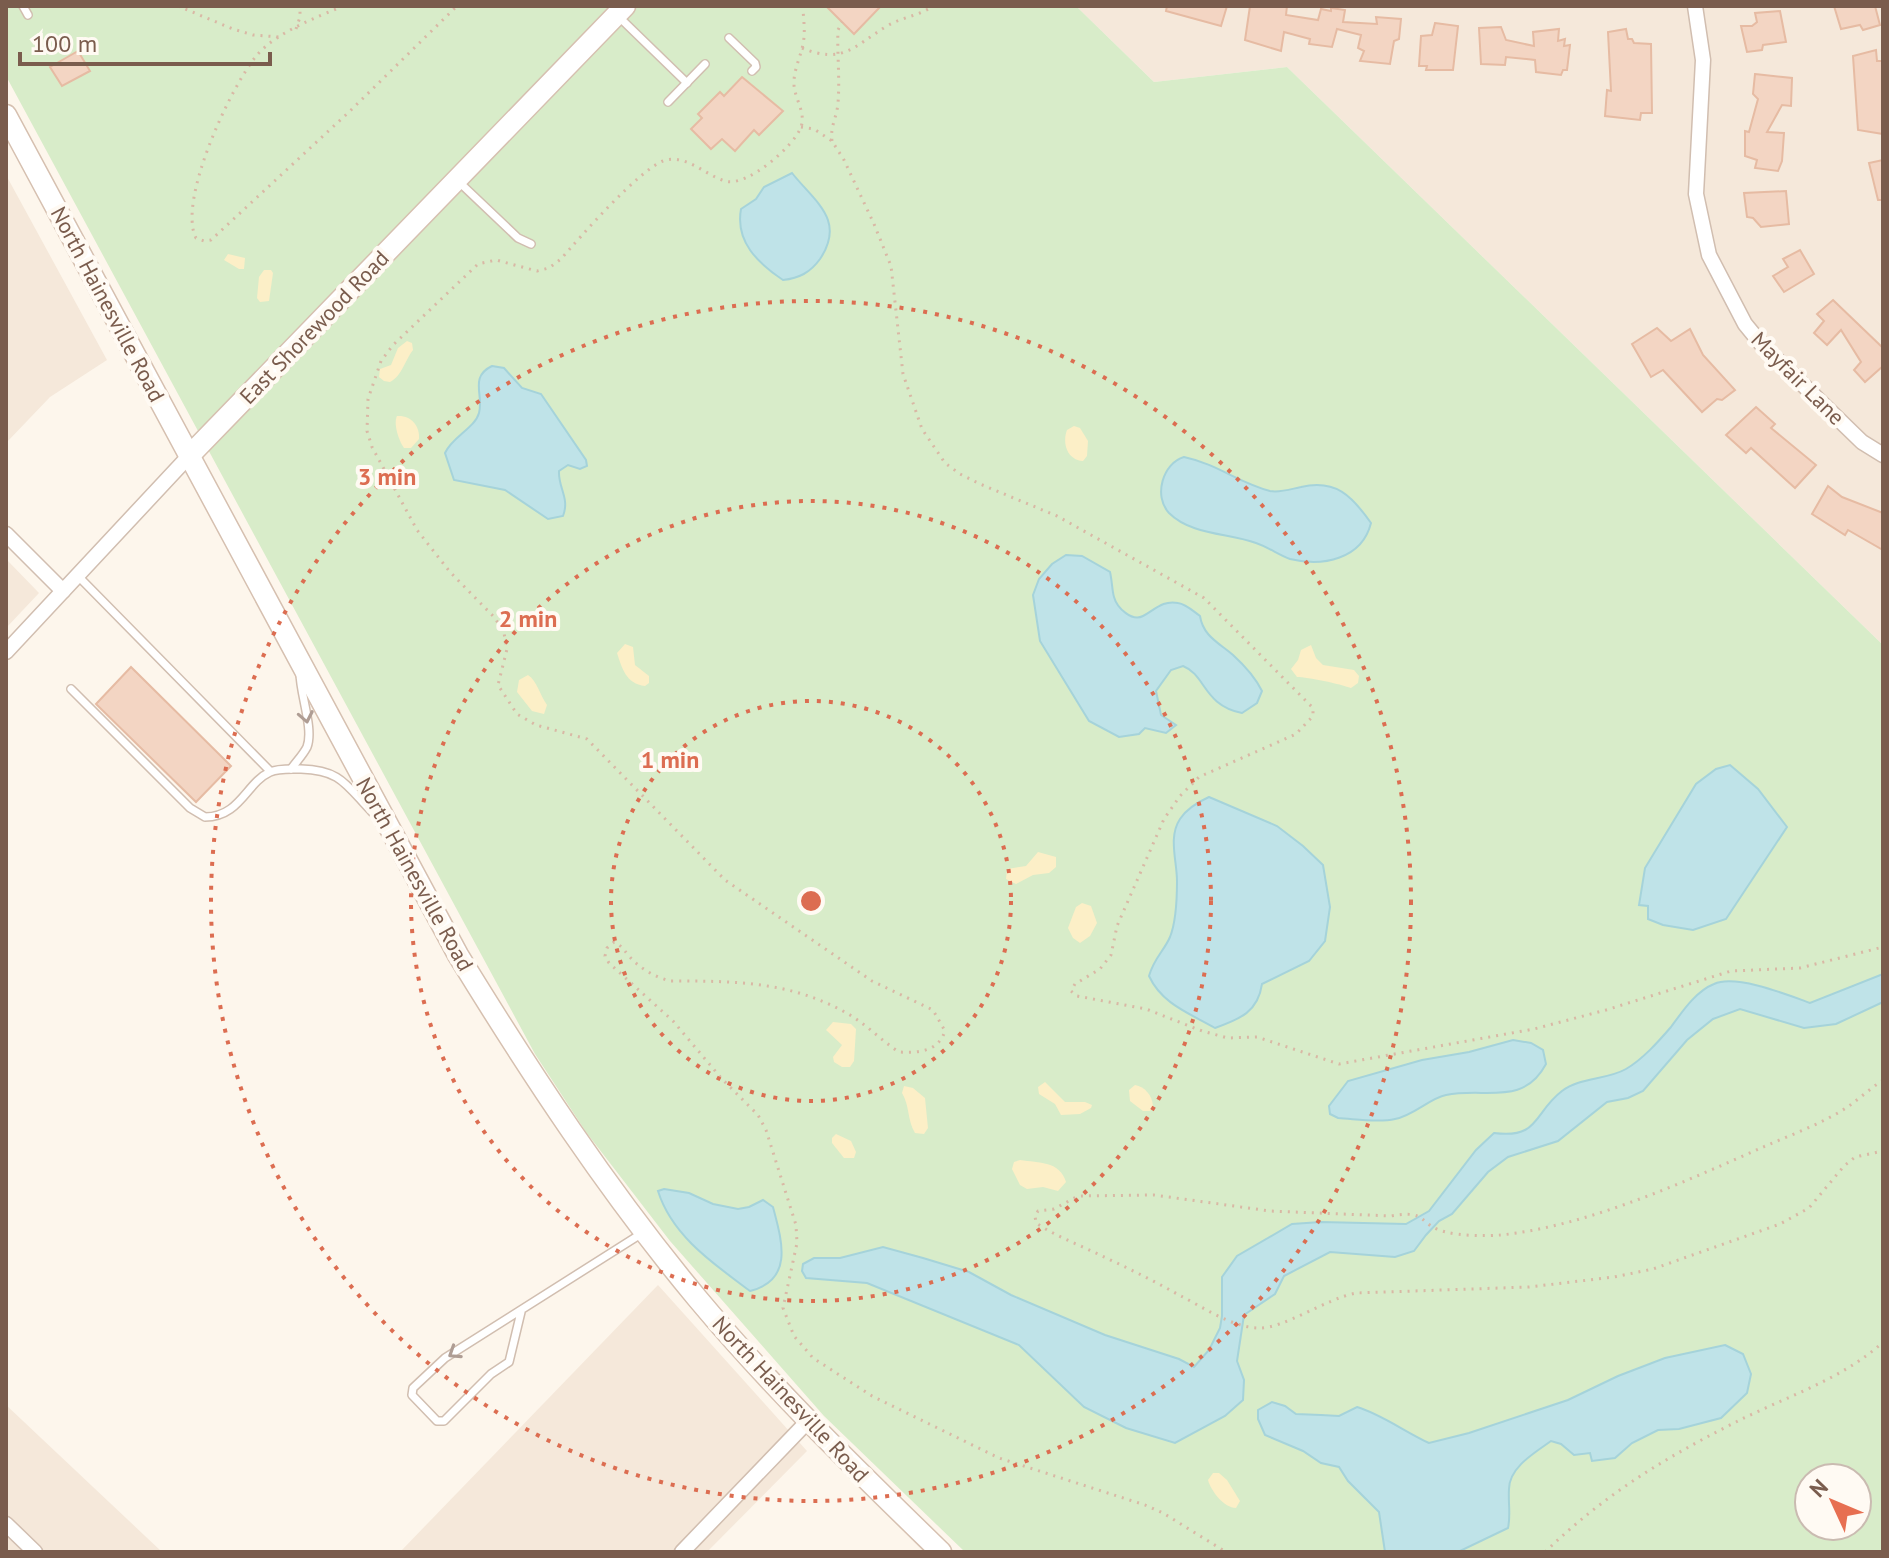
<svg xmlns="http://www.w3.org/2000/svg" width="1889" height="1558" viewBox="0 0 1889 1558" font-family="'PT Sans',sans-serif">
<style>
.residential{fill:#f5e8da}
.green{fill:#d8ecc9;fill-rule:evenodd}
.sand{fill:#fcefc7}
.water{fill:#bfe3e8;stroke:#a5d3da;stroke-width:2}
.building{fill:#f3d5c3;stroke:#e6bba3;stroke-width:2}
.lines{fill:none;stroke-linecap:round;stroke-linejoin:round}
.service-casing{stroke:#d1beb0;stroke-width:10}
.minor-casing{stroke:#d1beb0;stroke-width:17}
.secondary-casing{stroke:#d6c0b0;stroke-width:23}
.path{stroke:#d9b8a5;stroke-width:3;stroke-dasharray:2 6;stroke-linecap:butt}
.service{stroke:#fff;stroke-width:7}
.minor{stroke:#fff;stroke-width:14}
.secondary{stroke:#fff;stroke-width:20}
.oneway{stroke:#af9d94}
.ring{fill:none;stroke:#dc6d51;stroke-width:4;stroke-dasharray:4 8}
.labels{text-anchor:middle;stroke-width:8;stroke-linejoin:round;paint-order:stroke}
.street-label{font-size:22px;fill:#7a5c4d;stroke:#fffaf3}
.centre{fill:#dc6d51;stroke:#fffaf3;stroke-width:4}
.ring-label{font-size:24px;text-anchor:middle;font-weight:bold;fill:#dc6d51;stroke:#fffaf3;stroke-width:8;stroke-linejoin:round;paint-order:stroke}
</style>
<rect width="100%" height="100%" fill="#fdf6ec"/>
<!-- residential -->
<g class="residential">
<path d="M1076,6H1883V645L1287,67L1154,82Z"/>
<path d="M6,175L107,360L50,397L6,443Z"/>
<path d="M6,559L39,593L6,628Z"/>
<path d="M658,1285L807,1451L707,1552H400Z"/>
<path d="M6,1405L162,1552H6Z"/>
</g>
<!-- green -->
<path class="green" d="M6,6H1076L1154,82L1287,67L1883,645V1552H965L824,1416L670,1241L586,1132L535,1054L6,76ZM1809,1478H1857V1526H1809Z"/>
<!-- sand -->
<g class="sand">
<path d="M228,254L245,258L244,269H239L224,260Z"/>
<path d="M264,270H271L273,273L269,301L260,302L257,298L259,277Z"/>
<path d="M407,341L412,343L413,350C405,360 402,376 390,382L384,381L379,377L380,369L391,365L398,348Z"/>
<path d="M397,416C411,415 420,426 419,439L411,448H404C399,441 393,424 397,416Z"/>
<path d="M1074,426L1080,428L1088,441L1087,456L1083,461C1067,460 1062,443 1067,430Z"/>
<path d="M625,644L633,647L635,665L649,676V683L645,686C626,684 622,668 617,653Z"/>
<path d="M1311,645L1316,658L1323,665L1354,670L1359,676L1358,683L1351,688C1340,684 1308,677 1297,677L1291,669L1298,660L1301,650Z"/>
<path d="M528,675C537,681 540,695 547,705L544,714L532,711L517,692L519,680Z"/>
<path d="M1038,852L1056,857V867L1049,873L1033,875L1016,884L1006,879L1007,869L1026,866Z"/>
<path d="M1082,903L1091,906L1097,923L1090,936L1080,943L1073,938L1068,928L1076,907Z"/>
<path d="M833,1022L851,1024L856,1029L854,1061L850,1067H842L834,1062L833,1057L842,1045L826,1030Z"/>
<path d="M1045,1082L1065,1102H1085L1092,1105L1091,1108L1080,1114L1061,1115L1055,1104L1039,1094L1038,1087Z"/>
<path d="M1135,1085C1145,1087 1152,1095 1153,1106L1150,1111H1143L1130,1101L1129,1090Z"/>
<path d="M904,1086L913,1088L925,1098L928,1128L924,1134L915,1133C907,1120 910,1106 902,1093Z"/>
<path d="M836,1134L851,1141L856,1152L854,1158H844L832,1143V1138Z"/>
<path d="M1020,1160C1039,1163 1060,1161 1066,1182L1058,1191L1043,1187L1027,1189L1020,1185L1012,1169L1014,1162Z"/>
<path d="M1213,1473H1219L1227,1480L1240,1501L1236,1508C1224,1508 1211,1491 1208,1480Z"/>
</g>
<!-- water -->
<g class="water">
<path d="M792,173C815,202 846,220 820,259C810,273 799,278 783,280C758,263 735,242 741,209L756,199L764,187Z"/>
<path d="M492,366L504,368L522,388L541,394L586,460L587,466L580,469L568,465L559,471C558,488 570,498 563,516L548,519L505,490L454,480L445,453C452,437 475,428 479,413C484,395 469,377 492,366Z"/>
<path d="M1184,457C1217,464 1239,483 1270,491C1280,493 1291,489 1301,487C1336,479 1352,496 1371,523C1362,559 1323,567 1290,559C1279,555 1268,547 1256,543C1228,533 1191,535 1169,513C1153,496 1163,463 1184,457Z"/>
<path d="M1066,555L1082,556L1110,572C1112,580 1112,590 1114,597C1117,608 1132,622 1143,616C1155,610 1162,600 1178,603C1186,604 1193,611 1200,616C1203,636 1219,643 1233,655C1244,665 1255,677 1262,691L1257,703L1242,713C1203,705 1206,675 1183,666L1171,670L1156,691L1161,715L1176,725L1166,733L1145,728L1139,734L1119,737L1089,721L1040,641L1033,595L1039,579L1052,564Z"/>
<path d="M1730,765L1758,789L1787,827L1726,919L1693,930L1663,925L1648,919V906L1639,905L1645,868L1696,784L1716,769Z"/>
<path d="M1209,797L1277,826L1303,846L1323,865L1330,907L1325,941L1309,961L1262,984C1258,1012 1240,1019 1215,1028C1189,1013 1162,1004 1149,976C1154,958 1164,951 1170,937C1176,922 1177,897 1177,881C1177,861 1168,837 1180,819C1187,808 1198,802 1209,797Z"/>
<path d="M1883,974V1002L1836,1024L1804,1028L1740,1009L1713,1019L1687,1040L1643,1091L1628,1098L1607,1102L1558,1141L1508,1157L1488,1172L1452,1214L1439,1221L1426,1235L1414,1251L1395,1257L1330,1252L1284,1276L1275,1294L1244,1315L1237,1361L1244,1380L1243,1400L1225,1416L1175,1443L1126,1428L1084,1407L1019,1345L867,1283L806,1278L802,1271L803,1264L814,1258H840L883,1247L923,1258L969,1272L1011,1295L1105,1335L1179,1359L1194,1367L1209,1350L1220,1328L1222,1316V1277L1237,1256L1292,1224L1321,1222L1406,1224L1429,1211L1476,1150L1494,1133C1540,1139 1533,1113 1562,1091C1580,1077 1607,1080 1626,1069C1643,1059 1658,1042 1671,1027C1682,1012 1696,991 1714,984C1736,974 1788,995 1810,1003Z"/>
<path d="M1513,1040L1531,1043L1543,1050L1546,1064C1523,1107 1485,1087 1446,1095C1430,1098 1413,1116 1395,1119C1378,1123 1356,1119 1338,1118L1330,1114L1329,1106L1348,1081L1422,1060L1469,1052Z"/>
<path d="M664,1189L689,1193L713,1204L738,1209L749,1207L763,1200L773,1207C782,1241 794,1280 750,1291C714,1264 672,1236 658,1191Z"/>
<path d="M1725,1345L1743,1354L1751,1374L1747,1393L1721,1418L1679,1429L1658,1430L1632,1443L1615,1458L1592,1461L1590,1453L1574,1455L1561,1444L1551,1441C1536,1452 1509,1467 1509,1489C1508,1503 1511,1515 1508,1528L1458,1552H1385L1379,1512L1348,1481L1339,1467L1321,1463L1303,1451L1265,1435L1258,1419V1410L1272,1402L1285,1406L1296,1414L1321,1415L1339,1416L1357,1407C1381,1414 1405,1432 1429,1443L1469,1433L1568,1400L1618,1376L1665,1358Z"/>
</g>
<!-- building -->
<g class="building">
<path d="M826,6H881L854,34Z"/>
<path d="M1167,6H1227L1221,26L1166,11Z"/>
<path d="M1250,6H1287L1286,15L1318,20L1321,9L1331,11V8L1345,10L1343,22L1377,24L1376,17L1401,19L1399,39L1394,41L1390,64L1360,61L1364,51L1358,48L1361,35L1337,29L1332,47L1309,44L1310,39L1284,32L1281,51L1245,40Z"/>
<path d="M1834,6H1875L1880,25L1863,30L1860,25L1841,29Z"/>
<path d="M1780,11L1786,42L1763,45L1762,50L1747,52L1741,26H1752L1757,22L1755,13Z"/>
<path d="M1435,23L1458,26L1453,70H1426L1427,66H1419L1421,36L1432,35Z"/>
<path d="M1501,27L1506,40L1534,46L1533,32L1559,29L1558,41L1565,39L1564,46L1570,45L1567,70H1563L1561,75L1536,72L1535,60L1506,57L1505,65L1481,64L1479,28Z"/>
<path d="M1626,29L1628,39H1632L1634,43L1651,44L1652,113H1641L1640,120L1605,116L1607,90L1611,91L1608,32Z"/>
<path d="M1876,50L1877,61H1883V134L1858,130L1853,56Z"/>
<path d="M78,51L90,71L62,86L50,67Z"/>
<path d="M1755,74L1792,78L1791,106L1782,105L1767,132L1784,133L1782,161L1778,171L1755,168L1757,160L1745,156V131L1749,132L1758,99L1753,94Z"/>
<path d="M742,77L783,111L759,135L754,130L735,151L722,139L711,149L691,129L702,118L698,114L720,92L724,96Z"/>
<path d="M1883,160V200H1878L1869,163Z"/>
<path d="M1786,191L1789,224L1761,227L1753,218L1747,217L1744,193Z"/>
<path d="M1800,250L1814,274L1784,292L1773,276L1788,267L1783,259Z"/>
<path d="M1833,300L1883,348V366L1865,382L1854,370L1861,362L1841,330L1827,345L1814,333L1824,321L1817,314Z"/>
<path d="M1657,328L1671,341L1690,329L1703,355L1735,390L1722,400L1717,399L1702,412L1663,370L1651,377L1632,344Z"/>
<path d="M1756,407L1775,424L1771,428L1816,465L1795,488L1751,448L1746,453L1726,435Z"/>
<path d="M1828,486L1842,497L1883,513V550L1848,530L1845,535L1812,514Z"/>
<path d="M131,667L231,766L196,802L96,704Z"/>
</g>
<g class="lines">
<defs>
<g id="service">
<path d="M23,6L28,15"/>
<path d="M618,16L687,83"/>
<path d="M729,38L755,63L756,67L752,71"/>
<path d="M668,102L705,64"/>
<path d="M458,181L518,238L531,244"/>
<path d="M78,576L270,771"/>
<path d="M71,689L190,808L205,817C240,817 246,783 270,772C278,768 292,769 301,769C341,770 346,785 372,812"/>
<path d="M291,769C296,762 303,755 307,747C314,729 300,694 300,673"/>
<path d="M521,1312L509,1362L491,1374L444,1421H437L412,1395L413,1388L445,1358L644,1232"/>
</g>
<g id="minor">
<path d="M1695,6L1703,60L1696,194L1709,255L1745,324L1763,346L1862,442L1883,455"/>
<path d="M6,534L63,591"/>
<path d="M6,652L189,456"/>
<path d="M6,1524L35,1552"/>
<path d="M682,1552L808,1421"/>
</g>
<g id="secondary">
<path d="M6,115L458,955C531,1074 608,1191 697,1298C773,1389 857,1470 941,1552"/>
<path d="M189,456L625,6"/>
</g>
</defs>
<!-- service casing -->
<use href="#service" class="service-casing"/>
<!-- minor casing -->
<use href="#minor" class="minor-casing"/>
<!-- secondary casing -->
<use href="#secondary" class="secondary-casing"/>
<!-- path -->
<g class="path">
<path d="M178,6L233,29L253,35L280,37"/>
<path d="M343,6C315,18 277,32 257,55C231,86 177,201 196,238L204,241L211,240L350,111L457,6"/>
<path d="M803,6C803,16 805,27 804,37C803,53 793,69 794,85C795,99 806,113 801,127C795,145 747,188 725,181C705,175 685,153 663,161C638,171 581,236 561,259L549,268L537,271L496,260L478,264L393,345L381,361L368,399L367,431L372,447L417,530L450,572L495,618L504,633L507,649L498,685L517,714L536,725L587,739L725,880L872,981L933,1010L945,1031C938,1052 918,1053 899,1052C882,1041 868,1026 850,1015C792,981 735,981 670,981C655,977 639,968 629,956C623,949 622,946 614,942L607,948L605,956L609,963L673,1021L722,1079L758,1115L766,1130L796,1225L797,1243L783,1308L794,1336L813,1358L872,1396L999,1458L1145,1505L1163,1513L1226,1552"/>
<path d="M296,29L300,17V6"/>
<path d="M802,48C843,65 854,46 887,26C902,17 919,16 933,6"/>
<path d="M801,127L814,129L832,141L844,160L874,224L891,266L903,374L922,429L945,463L960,474L980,484L1057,516L1204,598L1313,708V716L1296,734L1199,777L1180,796L1164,819L1117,926L1111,955L1100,969L1075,984L1071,991L1077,996L1146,1009L1202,1031L1228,1038L1257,1037L1339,1064L1534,1029L1606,1010L1731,971L1800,968L1883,947"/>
<path d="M832,141C830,126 837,117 838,103C840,78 837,54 838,30L842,22"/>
<path d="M1883,1080C1871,1088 1860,1098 1849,1106C1822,1124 1790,1135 1761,1148C1682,1183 1587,1226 1501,1235C1485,1236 1461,1236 1446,1232C1417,1225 1429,1209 1391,1216L1270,1211L1154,1195L1078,1196L1054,1209L1038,1211L1035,1216L1036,1223C1057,1237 1080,1245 1102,1256C1128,1268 1154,1281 1179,1295C1203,1307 1231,1327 1258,1328C1284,1329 1325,1299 1356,1293L1529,1287L1614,1277L1653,1269L1780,1224L1809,1208L1844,1166L1855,1157L1883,1151"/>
<path d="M1545,1552C1603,1496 1661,1460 1732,1424C1782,1398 1842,1380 1883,1342"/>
</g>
<!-- service -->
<use href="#service" class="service"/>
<!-- minor -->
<use href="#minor" class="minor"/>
<!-- secondary -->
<use href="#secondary" class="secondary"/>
</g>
<!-- one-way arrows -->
<defs><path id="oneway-chevron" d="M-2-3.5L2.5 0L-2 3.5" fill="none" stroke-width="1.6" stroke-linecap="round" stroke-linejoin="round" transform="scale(2)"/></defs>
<g class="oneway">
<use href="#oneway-chevron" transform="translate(306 717) rotate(79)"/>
<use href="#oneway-chevron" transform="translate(454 1353) rotate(147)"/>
</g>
<!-- distance rings -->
<g class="ring">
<circle cx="811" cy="901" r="200"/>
<circle cx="811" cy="901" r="400"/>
<circle cx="811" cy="901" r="600"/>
</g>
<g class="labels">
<!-- street labels -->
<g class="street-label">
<text transform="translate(108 304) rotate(62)" y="8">North Hainesville Road</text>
<text transform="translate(314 327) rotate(-46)" y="8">East Shorewood Road</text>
<text transform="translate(1798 378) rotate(45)" y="8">Mayfair Lane</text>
<text transform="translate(415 874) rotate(61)" y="8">North Hainesville Road</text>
<text transform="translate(791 1399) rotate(47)" y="8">North Hainesville Road</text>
</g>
</g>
<circle cx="811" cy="901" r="12" class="centre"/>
<g class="ring-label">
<text x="387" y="485">3 min</text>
<text x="528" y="627">2 min</text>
<text x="670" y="768">1 min</text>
</g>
<!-- border -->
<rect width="1889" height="1558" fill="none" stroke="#7a5c4d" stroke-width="16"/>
<!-- north arrow -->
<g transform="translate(1833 1502) rotate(314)"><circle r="38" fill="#fffaf3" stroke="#cabbb1" stroke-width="2"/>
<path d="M0-6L14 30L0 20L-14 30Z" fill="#e76f51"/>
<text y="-12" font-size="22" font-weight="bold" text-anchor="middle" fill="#7a5c4d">N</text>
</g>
<!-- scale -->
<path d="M20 52v12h250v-12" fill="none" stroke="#7a5c4d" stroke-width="4"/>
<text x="32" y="52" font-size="24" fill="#7a5c4d" stroke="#fffaf3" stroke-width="6" paint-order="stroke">100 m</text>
</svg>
